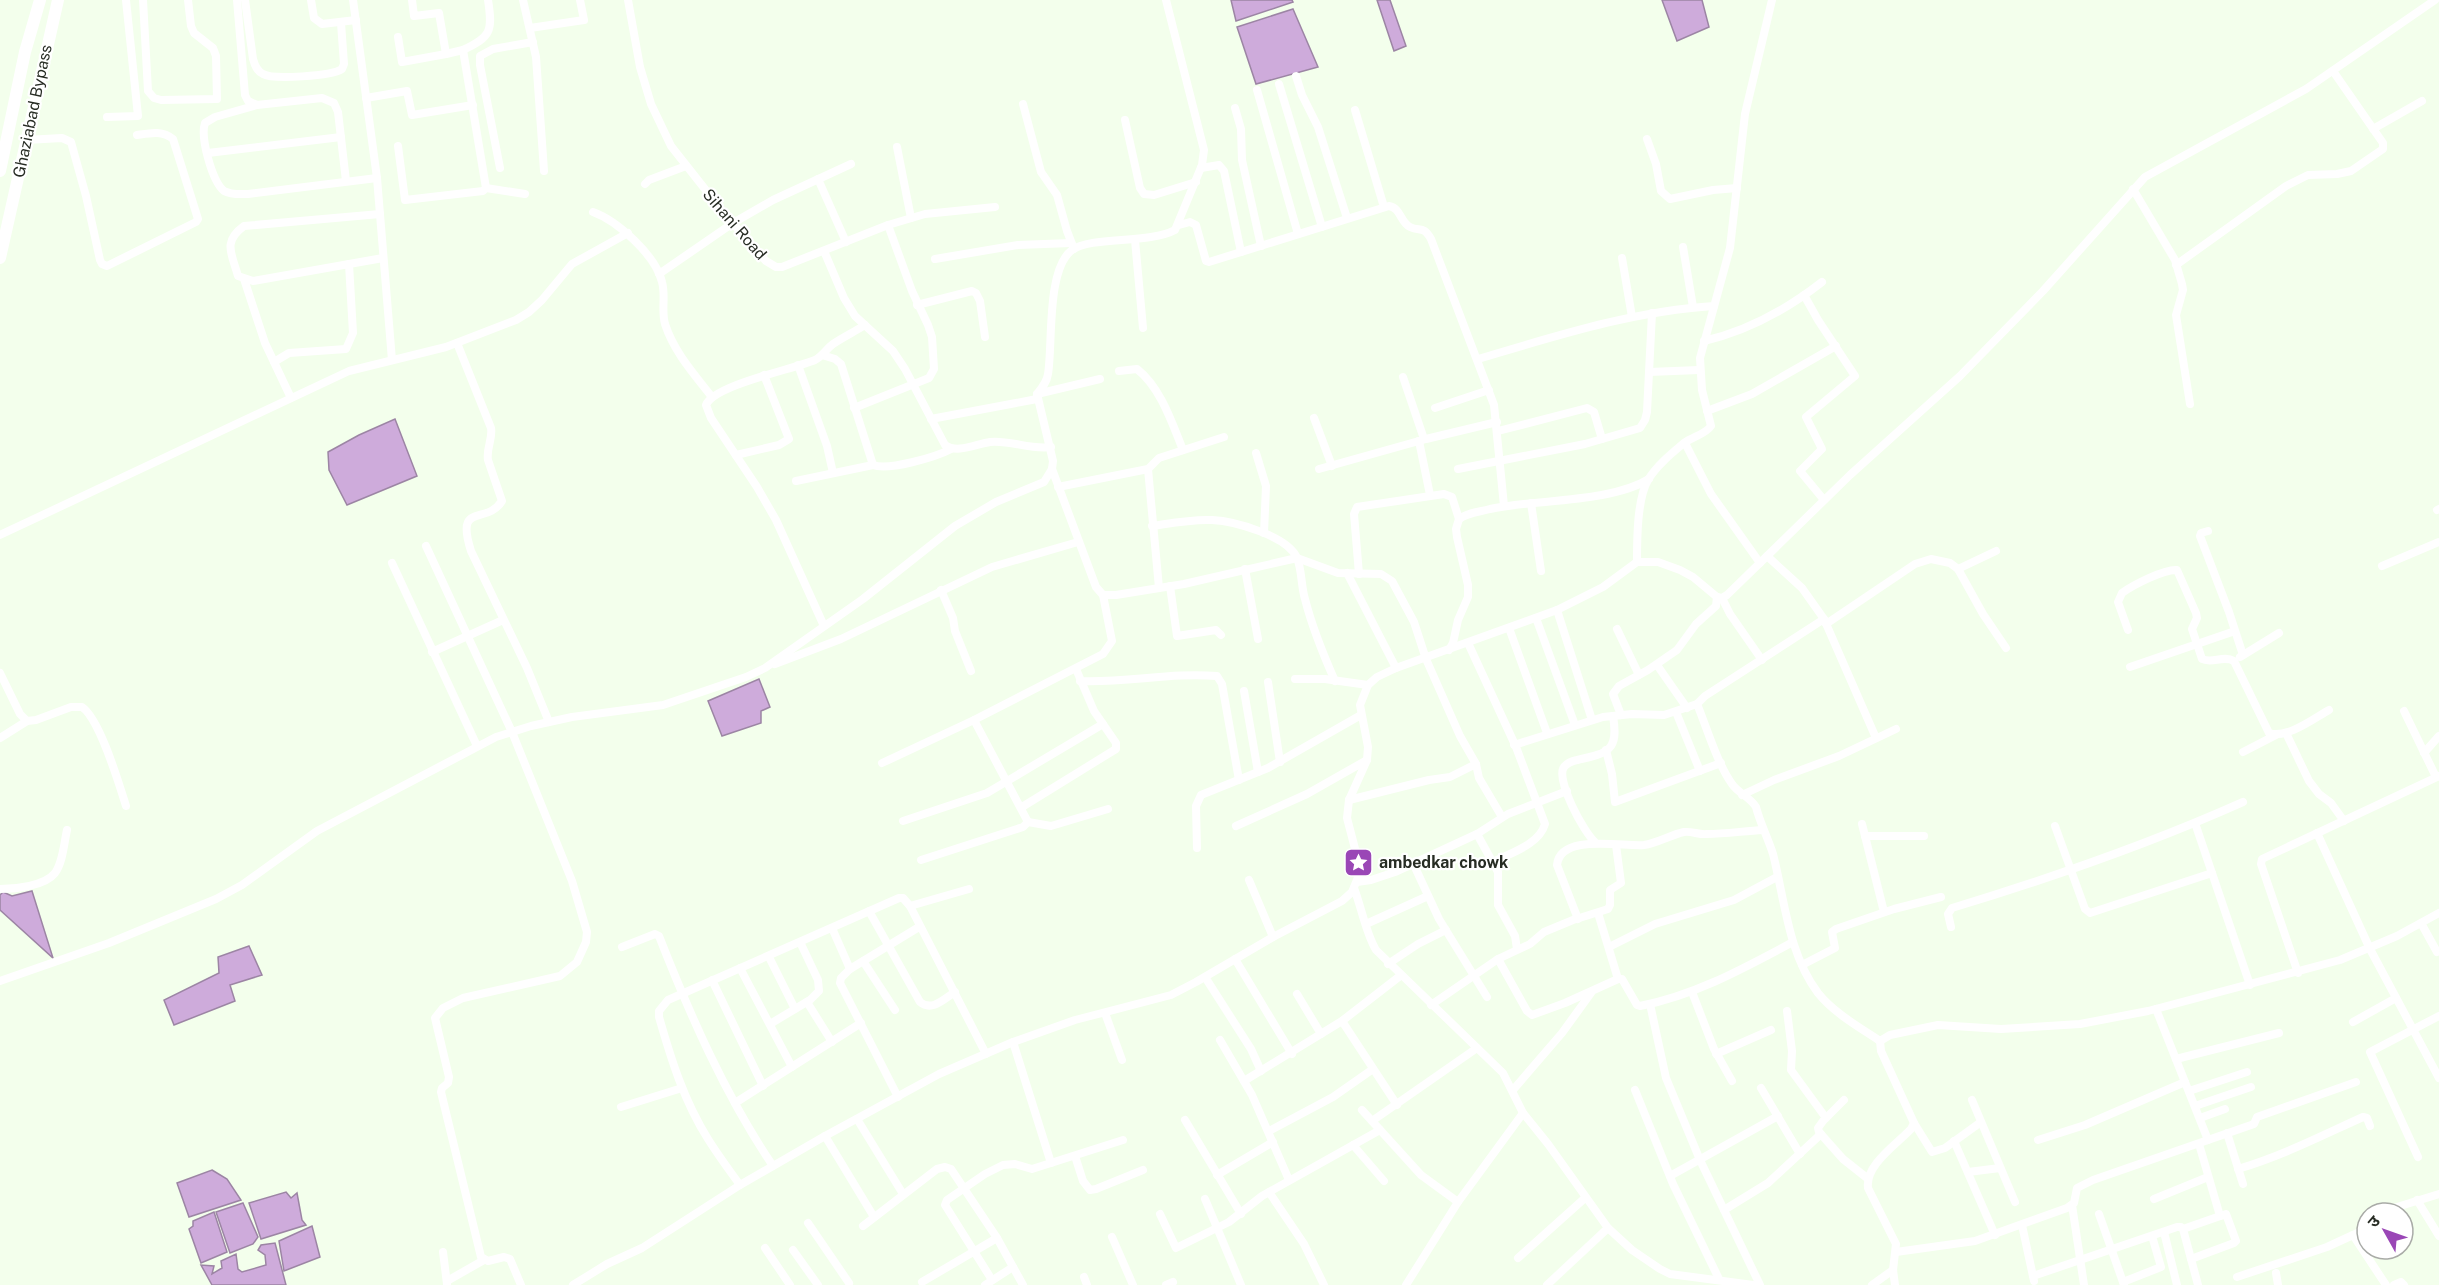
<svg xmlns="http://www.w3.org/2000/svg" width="2439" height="1285" viewBox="0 0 2439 1285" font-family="'Public Sans','Noto Sans Devanagari',sans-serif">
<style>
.water{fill:#ceabdb;stroke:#9c85a4;stroke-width:1.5}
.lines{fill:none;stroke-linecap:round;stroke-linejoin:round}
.minor{stroke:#fff;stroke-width:8}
.trunk{stroke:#fff;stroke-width:12}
.labels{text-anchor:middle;stroke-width:4.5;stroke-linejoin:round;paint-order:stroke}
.street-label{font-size:16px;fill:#272c24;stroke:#fff}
.poi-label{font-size:16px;font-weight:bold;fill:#272c24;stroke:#fff;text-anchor:start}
</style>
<rect width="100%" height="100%" fill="#f3ffec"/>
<!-- water -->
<g class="water">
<path d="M1231,0H1292L1293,2L1236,21Z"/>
<path d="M1377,0H1390L1406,46L1394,51Z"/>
<path d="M1662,0H1702L1709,27L1677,41Z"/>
<path d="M1293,9L1318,67L1256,84L1237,27Z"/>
<path d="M395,419L417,476L347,505L329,470L328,452L359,435Z"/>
<path d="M759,679L770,707L761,711V723L722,736L708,701Z"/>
<path d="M32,891L53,958L0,910V895L3,892L12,896Z"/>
<path d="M249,946L262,975L230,985L235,1001L174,1025L164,1000L219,973L218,957Z"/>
<path d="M212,1170L227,1179L241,1200L189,1217L177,1183Z"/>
<path d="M286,1192L291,1198L297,1193L302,1220L306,1225L261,1239L249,1203Z"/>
<path d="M243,1203L258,1237L253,1244L230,1253L216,1212Z"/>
<path d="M214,1212L227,1252L201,1263L189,1229L193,1226V1221Z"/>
<path d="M312,1226L320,1257L284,1271L279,1241Z"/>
<path d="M275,1243L286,1285H212L201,1265L214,1266L212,1274L222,1268L221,1261L236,1254L238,1269L242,1272L266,1265L265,1255L258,1250L261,1245Z"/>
</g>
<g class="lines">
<!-- minor -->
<g class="minor">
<path d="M143,0L148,91L154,98L161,100L217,99L216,56L213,48L194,33L191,26L188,0"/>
<path d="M237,0L245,95L248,101L257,105L322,98L334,103L338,112L346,181"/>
<path d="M245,0L253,59C255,66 257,71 263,74C273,80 332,76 342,69L344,64L341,23"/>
<path d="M311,0L314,18L322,24L356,20"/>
<path d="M353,0L377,178L392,360"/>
<path d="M412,0L414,16L439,13L446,54L463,50"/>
<path d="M523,0L536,57L544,171"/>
<path d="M628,0L640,67L651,104L671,146L727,217L766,261L776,267H782L888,225L925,214L995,207"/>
<path d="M530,28L584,20L580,0"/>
<path d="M398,37L402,62L446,54"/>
<path d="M1296,76L1302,95L1318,127L1347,218"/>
<path d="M1279,84L1322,227"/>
<path d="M1257,90L1298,234"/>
<path d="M366,98L407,91L412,115L473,105"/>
<path d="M1023,104L1041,172L1057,195L1067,231L1074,249"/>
<path d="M257,105L215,117L205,123C200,137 212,181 224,191C231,195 240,194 248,194L377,178"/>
<path d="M1235,108L1241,129L1242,160L1261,246"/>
<path d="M1355,110L1384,207"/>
<path d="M107,117L138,116L126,0"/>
<path d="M1125,120L1140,188L1144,194L1154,195L1196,182"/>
<path d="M2373,129L2422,101"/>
<path d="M1647,139L1656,164L1661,191L1670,199L1713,190L1737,188"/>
<path d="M26,140L62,138L71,142L86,196L100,260L102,264L107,266L196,222L198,219L173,139C162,130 150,133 137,135"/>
<path d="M398,146L405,200L483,191L486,188L463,50C491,37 493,31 488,0"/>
<path d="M897,147L911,218"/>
<path d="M208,153L341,137"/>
<path d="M500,168L480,65V56L493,49L533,42"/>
<path d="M1201,168L1219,165L1224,171L1241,252"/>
<path d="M818,179L846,242"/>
<path d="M645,184L649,180L686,166"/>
<path d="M486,188L525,194"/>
<path d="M2133,189L2175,260L2182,284L2183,290L2176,315L2190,404"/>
<path d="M593,212C618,221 656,256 662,282C666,296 661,310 665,324C674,352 694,374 712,397"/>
<path d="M380,214L244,226C222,242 232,254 238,276L253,281L383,258"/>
<path d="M1179,225L1190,222L1196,225L1206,261L1209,262L1389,206C1401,208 1400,222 1410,227C1420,232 1423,225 1431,239L1494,405L1504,506"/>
<path d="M1135,240L1143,328"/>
<path d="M1683,247L1693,307"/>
<path d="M824,251L844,298L855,316L893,351L905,369L945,445C957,454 976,444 990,442C1011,440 1030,450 1051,447"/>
<path d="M1622,258L1632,317"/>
<path d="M935,259L1018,245L1071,243"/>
<path d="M2176,265L2286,186L2308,175L2337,174L2351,171L2383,149V143L2333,71"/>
<path d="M659,274L733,223L773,200L851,164"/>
<path d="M244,279L265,343L291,398"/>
<path d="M1804,295L1818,320L1855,376L1806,417L1822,449L1800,471L1824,500"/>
<path d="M917,305L972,291L976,293L980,301L985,337"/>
<path d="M1704,341C1748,331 1786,310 1822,282"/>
<path d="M457,343L491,428C493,439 486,448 488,460L502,501C486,526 455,501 471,551L527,668L549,722"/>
<path d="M822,355L835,359L841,364L873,465C888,471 936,457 951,449"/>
<path d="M1478,359C1556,336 1633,311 1714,306"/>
<path d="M274,362L289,353L346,349L353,333L349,264"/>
<path d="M798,365L827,446L833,473"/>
<path d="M1119,371L1137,369C1161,388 1172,423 1183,450"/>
<path d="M1649,372L1699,370"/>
<path d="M1403,377L1424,439"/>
<path d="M1037,394L1100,379"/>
<path d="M854,408L929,378L934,369L932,337L928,325L912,291L888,225"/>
<path d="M1435,408L1489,390"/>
<path d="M1707,411L1752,394L1836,346"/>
<path d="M1314,418L1332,466"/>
<path d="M931,419L1037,399"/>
<path d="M1498,431L1587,408L1594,412L1602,439"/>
<path d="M1419,441L1430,495"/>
<path d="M1685,443L1711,494L1760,563"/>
<path d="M1256,453L1266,486L1264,533"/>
<path d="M736,455L779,445L789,439L764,375"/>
<path d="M1052,469L1096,587L1103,595H1116L1184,584L1297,558L1338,573L1381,574L1392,581L1414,622L1426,659L1460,736L1476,764L1479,778L1502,817"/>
<path d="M1319,469L1426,439L1497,422"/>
<path d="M1458,469L1585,444L1640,428L1645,420L1647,412L1652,313"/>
<path d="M796,481L873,465"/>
<path d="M1058,487L1148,469"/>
<path d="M1531,503L1541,571"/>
<path d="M2437,510L2439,509"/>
<path d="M1152,526C1172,523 1192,519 1212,520C1234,521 1288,536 1297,558C1302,570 1301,586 1305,599C1312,627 1323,654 1335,681"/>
<path d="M2208,531L2201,533L2200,536L2229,612L2243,655"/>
<path d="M0,535L349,371L446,347L516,320L529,312L542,300L572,264L628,233"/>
<path d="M426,546L512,732L572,881L587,932L586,942L577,962L560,976L463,998L443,1008L435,1018L449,1077L448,1083L442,1088L441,1092L481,1257L488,1261L504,1257L510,1259L521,1285"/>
<path d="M1767,556L1802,588L1824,619L1876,738"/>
<path d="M1637,562C1637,540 1637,499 1648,480C1656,466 1672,453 1684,443C1692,437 1706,434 1711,426L1702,390L1700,358L1730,248L1745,114L1772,0"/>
<path d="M392,563L477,746"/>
<path d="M2382,566L2439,542"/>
<path d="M1245,569L1258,639"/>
<path d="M1958,569L1996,551"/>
<path d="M1347,573L1396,668"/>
<path d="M1359,574L1354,514L1357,507L1444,494L1452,497L1459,519"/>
<path d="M1170,586L1177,636L1216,630L1221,635"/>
<path d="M1159,588L1148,469L1159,458L1224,437"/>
<path d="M941,590L953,618L955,631L971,671"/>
<path d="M1722,598L1730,614L1762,660"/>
<path d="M1557,610L1592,720"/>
<path d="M1536,618L1575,725"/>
<path d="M1824,619L1705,696L1697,704C1707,728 1717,763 1732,784C1738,793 1750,797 1756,807C1760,823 1768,838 1773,854C1785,901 1788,953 1818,993C1834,1013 1859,1027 1880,1041"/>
<path d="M1826,624L1915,564L1931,559L1950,563L1958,569L1983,614L2006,648"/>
<path d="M824,626L776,520L757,487L711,418L706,405C714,385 794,369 815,360C823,356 826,349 833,344C843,337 854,332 865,325"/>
<path d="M1509,628L1547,733"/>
<path d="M1617,629L1639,675"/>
<path d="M2128,630L2118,602L2122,593C2133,585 2164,569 2177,570L2196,613L2197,618L2192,629L2202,659C2212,664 2223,655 2234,661L2269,733C2287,739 2313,719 2329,710"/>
<path d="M1468,643L1516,747L1545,824C1539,845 1510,853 1493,862"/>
<path d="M1449,650L1453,643L1458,620L1468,597V585L1457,537L1456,529L1459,519C1468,512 1480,512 1490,509C1536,499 1610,503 1649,479"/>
<path d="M432,652L503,620"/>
<path d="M2240,657L2279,633"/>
<path d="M775,664L841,639L992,567L1078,542"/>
<path d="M1657,665L1687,708"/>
<path d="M2130,667L2235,631"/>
<path d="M0,673L20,714L27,721"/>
<path d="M1295,679H1325L1368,685"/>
<path d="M1080,681C1126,683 1172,672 1217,676L1222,684L1239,780"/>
<path d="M1268,682L1280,762"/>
<path d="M1244,691L1258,772"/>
<path d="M2404,711L2436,777"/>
<path d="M1676,712L1700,771"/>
<path d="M1621,715L1613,694L1619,686L1648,670L1677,650L1696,624L1716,606L1717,597"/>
<path d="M2286,733L2309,781L2319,794L2331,803L2344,821"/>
<path d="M0,738L27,721L36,720L71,707H82C100,719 119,784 126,806"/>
<path d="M1514,745L1603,717L1632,714L1664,715L1697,704"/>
<path d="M1606,750L1612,774L1615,802L1721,763"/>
<path d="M2243,752L2276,735"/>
<path d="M2424,753L2439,736"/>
<path d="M882,763L974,720L1103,654L1112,641L1103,595"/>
<path d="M1742,795L1774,780L1839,756L1896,729"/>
<path d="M1349,800L1429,780L1450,777L1476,764"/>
<path d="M1022,807L1116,749V743L1094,711L1076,669"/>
<path d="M903,821L987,793L1103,724"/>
<path d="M1028,822L1051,826L1108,809"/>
<path d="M2195,823L2250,985"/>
<path d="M1862,824L1884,912"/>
<path d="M1236,826L1307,794L1367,760"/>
<path d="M2055,826L2085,909L2090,913L2212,873"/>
<path d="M2317,833L2370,949L2439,1078"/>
<path d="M1477,834L1498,872V905L1515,936L1517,949"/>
<path d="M1865,836H1924"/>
<path d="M1595,842C1584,833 1555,779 1564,767C1567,763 1572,761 1577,760C1608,753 1619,751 1613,716"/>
<path d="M1197,848L1196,806L1201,795L1268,768L1361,715"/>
<path d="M921,860L1023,827L1028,822L974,720"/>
<path d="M1413,863L1439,919L1487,997"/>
<path d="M1249,880L1273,937"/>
<path d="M1357,882L1371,880L1395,872L1477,834L1508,814L1567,791"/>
<path d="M1354,888C1361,906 1366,934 1376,950L1503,1073L1523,1113L1548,1144L1608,1228L1632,1250L1660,1269L1670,1274L1753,1285"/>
<path d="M0,889C15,889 45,886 55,873C63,862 64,843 67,830"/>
<path d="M910,906L969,889"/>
<path d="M869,911L920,1002C932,1012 944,999 955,992"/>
<path d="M1598,913L1618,979"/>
<path d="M1578,919L1557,865C1560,833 1623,847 1644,845C1658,843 1670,835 1684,832C1692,831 1699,835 1707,834C1725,834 1744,831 1763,830"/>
<path d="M2421,923L2437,952"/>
<path d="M1366,924L1428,896"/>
<path d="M1951,927L1948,914L1952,908C2051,878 2149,844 2243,802"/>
<path d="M832,928L850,969"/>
<path d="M622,947L655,934L659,936C690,1015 725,1095 773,1166"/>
<path d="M1609,947L1655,924L1734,900L1777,877"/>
<path d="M769,957L795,1009"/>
<path d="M1235,959L1292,1054"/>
<path d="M1498,959L1527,1011L1532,1015L1565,1003L1618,979H1622L1637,1005L1640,1006C1696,995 1744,968 1793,942"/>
<path d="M863,961L895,1010"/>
<path d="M1388,964L1418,944L1446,930"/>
<path d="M1802,965L1835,948L1832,932L1836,929L1894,909L1941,897"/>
<path d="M740,968L792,1067"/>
<path d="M2298,973L2261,864L2262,859L2439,776"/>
<path d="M1205,977L1251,1049L1261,1071"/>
<path d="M712,980L763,1086"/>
<path d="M0,981L109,943L216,899L242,885L317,831L496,737L531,726L572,717L663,705L746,677L765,668L863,599L955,526L996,502L1044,482L1052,469L1053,461L1037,394C1042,388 1047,382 1048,374C1053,346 1046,269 1072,250C1091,236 1149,244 1175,230L1202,165L1204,150L1166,0"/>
<path d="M1692,992L1714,1049L1732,1081"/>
<path d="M1297,994L1321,1034"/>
<path d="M807,1002L832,1042"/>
<path d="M1650,1004L1666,1078L1700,1160L1760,1285"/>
<path d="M1431,1005L1498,959L1530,944L1544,932L1573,920L1608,909L1610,905V890L1621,883L1616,845"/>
<path d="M2156,1009L2208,1140"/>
<path d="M1787,1011L1792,1051L1791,1070L1826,1118"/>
<path d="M1105,1013L1122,1060"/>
<path d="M1342,1021L1397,1105"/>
<path d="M2353,1022L2396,998"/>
<path d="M770,1024L810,1000L819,991L818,980L800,942"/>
<path d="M1220,1040L1252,1095L1289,1180"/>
<path d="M1880,1041L1890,1035L1938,1025L2001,1029L2080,1024L2148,1011L2340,960L2397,936L2439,913"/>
<path d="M1880,1041L1881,1051L1914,1123L1911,1129C1896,1145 1865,1165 1868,1188L1896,1244L1893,1270L1895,1285"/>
<path d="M1013,1042L1051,1163"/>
<path d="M1716,1054L1771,1030"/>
<path d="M2176,1059L2279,1033"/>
<path d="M1244,1081L1342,1021L1400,976"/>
<path d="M1761,1088L1800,1154"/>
<path d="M1513,1090L1562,1033L1591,993"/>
<path d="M1635,1090L1673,1184L1719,1279"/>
<path d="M2189,1091L2247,1072"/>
<path d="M898,1097L840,983L841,978L850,969L919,927"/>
<path d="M1844,1100L1823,1121L1818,1128L1819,1132L1843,1159L1867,1178"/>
<path d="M1972,1100L2015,1202"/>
<path d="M735,1103L861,1023"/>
<path d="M2195,1106L2251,1087"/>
<path d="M621,1107L682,1088"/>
<path d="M1362,1110L1421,1175L1458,1202"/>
<path d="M2200,1118L2225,1109"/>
<path d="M857,1119L903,1194"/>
<path d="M1185,1120L1241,1214"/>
<path d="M1372,1121L1477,1048"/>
<path d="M1914,1123L1932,1152L1945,1148L1981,1122"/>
<path d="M1269,1131L1333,1097L1373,1069"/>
<path d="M2227,1133L2243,1184"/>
<path d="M825,1136L874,1217"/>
<path d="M2038,1140L2085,1125L2185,1082"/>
<path d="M1954,1141L1995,1235"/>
<path d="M2199,1144L2220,1216"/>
<path d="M1353,1145L1384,1181"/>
<path d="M1075,1156L1083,1181L1090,1190L1096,1189L1143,1170"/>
<path d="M2418,1157L2370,1052L2439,1016"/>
<path d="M2238,1169C2282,1156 2321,1136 2363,1117L2367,1118L2370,1126"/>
<path d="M1968,1172L2000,1168"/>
<path d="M1217,1175L1273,1142"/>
<path d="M1670,1176L1778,1116"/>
<path d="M740,1185C729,1170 718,1155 708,1139C684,1101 671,1059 659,1017V1011L668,1000L899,898H903L910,906L986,1054"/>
<path d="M1269,1192L1304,1244L1324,1285"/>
<path d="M1205,1199L1241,1285"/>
<path d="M2154,1199L2208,1177"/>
<path d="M2417,1200L2439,1236"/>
<path d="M2072,1205L2084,1285"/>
<path d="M1724,1210L1768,1183L1821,1134"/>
<path d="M2385,1213L2384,1211L2439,1194"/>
<path d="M1160,1214L1176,1248L1229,1222L1262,1196L1380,1130"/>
<path d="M2099,1214L2124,1285"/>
<path d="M808,1223L849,1283"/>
<path d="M2022,1225L2034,1281"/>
<path d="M863,1226L937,1169L945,1167L951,1169L997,1238L1023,1285"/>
<path d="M2183,1229L2198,1285"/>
<path d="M2164,1232L2177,1285"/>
<path d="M2353,1235L2367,1228"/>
<path d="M1112,1237L1133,1285"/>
<path d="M765,1248L790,1285"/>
<path d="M793,1250L818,1285"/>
<path d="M443,1252L447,1284"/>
<path d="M1896,1252L1975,1241L2067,1208L2074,1203L2077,1188L2093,1180L2254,1124L2257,1117L2356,1082"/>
<path d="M1518,1258L1585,1198"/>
<path d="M2276,1273L2278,1285"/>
<path d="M2033,1276L2177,1227H2181L2183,1229L2226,1214L2236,1241L2234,1243L2191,1259"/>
<path d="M1084,1277L1087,1285"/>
<path d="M2237,1277L2327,1247L2353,1235L2386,1285"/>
<path d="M992,1280L945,1205L947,1200L985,1174L1003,1165L1015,1164L1032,1169L1123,1140"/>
<path d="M447,1281L484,1260"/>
<path d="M922,1282L997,1238"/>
<path d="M2123,1282L2161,1267L2152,1236"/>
<path d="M573,1285L607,1264L642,1248L740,1185L825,1136L939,1074L1013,1042L1075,1020L1171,995L1196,982L1273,937L1342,901L1352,892L1359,875V864L1347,818L1349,800L1367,760L1368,747L1360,705L1368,685L1377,677L1396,668L1557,610L1603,587L1637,562H1658L1680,570L1693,577L1717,597L1722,598L1727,595L1850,475L1960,376L2043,291L2145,177L2306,89L2435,0"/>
<path d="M985,1285L1013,1267"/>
<path d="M1166,1285L1173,1282"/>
<path d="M1406,1285L1458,1202L1523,1113"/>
<path d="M1547,1285L1608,1228"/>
<path d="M1872,1285L1893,1270"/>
<path d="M2394,1285L2401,1282L2404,1285"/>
</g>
<!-- trunk -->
<g class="trunk">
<path d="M0,171L25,52L40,0"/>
<path d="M0,258L58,0"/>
</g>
</g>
<!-- icons -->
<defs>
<symbol id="sight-square" viewBox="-11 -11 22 22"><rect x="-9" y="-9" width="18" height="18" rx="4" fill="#9a47b6" stroke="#fff"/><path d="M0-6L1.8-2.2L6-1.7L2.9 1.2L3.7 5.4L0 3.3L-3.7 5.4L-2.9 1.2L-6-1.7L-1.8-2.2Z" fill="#fff"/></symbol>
</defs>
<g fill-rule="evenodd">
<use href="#sight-square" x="1342" y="846" width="33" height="33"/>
</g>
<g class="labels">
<!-- street labels -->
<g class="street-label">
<text transform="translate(32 111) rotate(-78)" y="6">Ghaziabad Bypass</text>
<text transform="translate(735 224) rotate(49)" y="6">Sihani Road</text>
</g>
<!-- poi labels -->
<g class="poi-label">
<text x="1379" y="868">ambedkar chowk</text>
</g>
</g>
<!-- north arrow -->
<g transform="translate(2385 1231) rotate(310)"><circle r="28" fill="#ffffff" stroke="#a9aba7" stroke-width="1.5"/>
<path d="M0-4.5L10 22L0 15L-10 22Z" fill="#9a47b6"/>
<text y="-9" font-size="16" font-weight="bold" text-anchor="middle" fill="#272c24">उ</text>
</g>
</svg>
